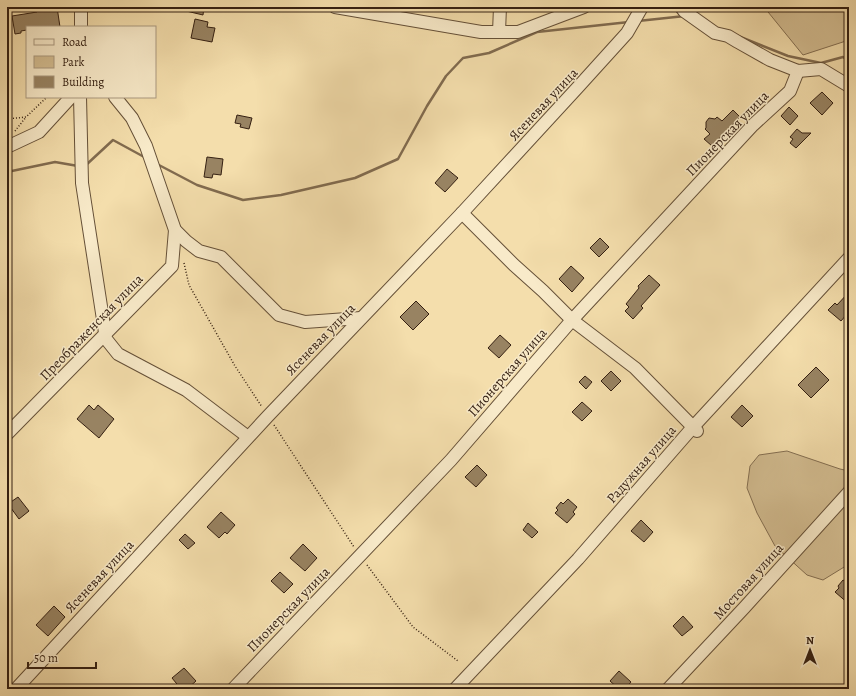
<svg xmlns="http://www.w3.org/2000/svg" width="856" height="696" viewBox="0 0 856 696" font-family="Alegreya,serif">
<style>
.green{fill:#d4be92;stroke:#846f52}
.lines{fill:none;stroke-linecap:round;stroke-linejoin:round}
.stream{stroke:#816b4f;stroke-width:2.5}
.building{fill:#988362;stroke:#352012}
.minor-casing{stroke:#655038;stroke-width:14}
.path{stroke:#352012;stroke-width:1.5;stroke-dasharray:1 2;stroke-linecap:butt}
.minor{stroke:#f8eac9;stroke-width:12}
.labels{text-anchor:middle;stroke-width:3;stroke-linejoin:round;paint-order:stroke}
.street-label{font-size:14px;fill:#352012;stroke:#f8eac9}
</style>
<rect width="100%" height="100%" fill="#f4deac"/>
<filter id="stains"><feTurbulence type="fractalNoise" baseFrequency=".005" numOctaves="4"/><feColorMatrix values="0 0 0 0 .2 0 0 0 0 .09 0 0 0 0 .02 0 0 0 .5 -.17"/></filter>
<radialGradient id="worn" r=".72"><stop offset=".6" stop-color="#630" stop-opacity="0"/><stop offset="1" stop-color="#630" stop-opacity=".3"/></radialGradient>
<!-- green -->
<g class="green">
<path d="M764,7H849V40L803,55Z"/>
<path d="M787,451L840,469L849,471V564L823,580L807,575L775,546L757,513L747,488L750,466L759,455Z"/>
</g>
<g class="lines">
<!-- stream -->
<g class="stream">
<path d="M638,21L685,16"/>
<path d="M738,36L788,56L821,63L843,57L849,61"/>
<path d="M157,164L197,185L243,200L281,195L355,178L398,159L427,106L446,76L463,58L489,53L537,32L629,22"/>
<path d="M86,165L113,140L146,158"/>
<path d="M7,172L55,162L78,166"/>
</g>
</g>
<!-- building -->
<g class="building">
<path d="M50,7H57L60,27H27V30L21,31V33L15,34L12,16L37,12V9Z"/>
<path d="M182,7H204L203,15L182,10Z"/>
<path d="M195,19L208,22L207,27L215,28L212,42L191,38Z"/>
<path d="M822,92L833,103L822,115L810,103Z"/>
<path d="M789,107L798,116L790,125L781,116Z"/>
<path d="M733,110L740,117L712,146L704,139L710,134L705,129L706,128V122L709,118L715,119L717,117L722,121Z"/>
<path d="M237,115L252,118L249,129L240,127L241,124L235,123Z"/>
<path d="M797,129L802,133H811L796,148L790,143L793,139L790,137Z"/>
<path d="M207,157L223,159L221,175L213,174L212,178L204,177Z"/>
<path d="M447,169L458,178L445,192L435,183Z"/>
<path d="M600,238L609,247L599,257L590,248Z"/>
<path d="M571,266L584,278L572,292L559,279Z"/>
<path d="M649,275L660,285L641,306L643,308L633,319L625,311L629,307L626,304L639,288L638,286Z"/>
<path d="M849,292V309L845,313L847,314L841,321L828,310L835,303L837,305Z"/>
<path d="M416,301L429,314L413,330L400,317Z"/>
<path d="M500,335L511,345L499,358L488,348Z"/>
<path d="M816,367L829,380L811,398L798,385Z"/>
<path d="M611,371L621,381L611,391L601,381Z"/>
<path d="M585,376L592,382L586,389L579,382Z"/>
<path d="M582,402L592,411L582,421L572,412Z"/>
<path d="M89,405L94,410L98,405L114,419L99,438L77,419Z"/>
<path d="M742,405L753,416L742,427L731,417Z"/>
<path d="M477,465L487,475L476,487L465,477Z"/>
<path d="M18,497L29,511L19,519L8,504Z"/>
<path d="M568,499L577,507L573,512L575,514L567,523L555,513L558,510L556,508L561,502L563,504Z"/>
<path d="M221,512L235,525L227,534L225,532L219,538L207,527Z"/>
<path d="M641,520L653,532L644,542L631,531Z"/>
<path d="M528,523L538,532L532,538L523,530Z"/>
<path d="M185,534L195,543L188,549L179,540Z"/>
<path d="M303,544L317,558L305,571L290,558Z"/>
<path d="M280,572L293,584L284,593L271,581Z"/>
<path d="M849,577V604L835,592L839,588L838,586L843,580L845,581Z"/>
<path d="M54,606L65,617L48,636L36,625Z"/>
<path d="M683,616L693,627L682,636L673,626Z"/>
<path d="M184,668L196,681L187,689H181L172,678Z"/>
<path d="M619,671L631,682L625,689H619L610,681Z"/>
</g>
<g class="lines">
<defs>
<g id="minor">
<path d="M335,7L481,32H499L500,7"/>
<path d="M681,7L684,11L715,33L728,36L738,42L770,60L798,71L821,69L849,86"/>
<path d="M81,27V7"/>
<path d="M499,32H518L584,7"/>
<path d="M80,97L82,183L106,339L118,354L186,390L248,437"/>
<path d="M115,97L132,118L146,146L175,230L186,241L199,251L221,257L279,315L305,322L361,318"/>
<path d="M7,147L39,132L71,97"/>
<path d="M462,213L514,265L543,291L572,320L635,368L697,431"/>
<path d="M7,434L172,266L175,230"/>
<path d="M16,689L268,416L462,213L579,86L627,33L642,7"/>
<path d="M233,689L451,460L572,320L753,125L790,91L798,71"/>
<path d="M455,689L578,559L693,427L849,258"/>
<path d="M668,689L744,608L849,492"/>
</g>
</defs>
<!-- minor casing -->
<use href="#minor" class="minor-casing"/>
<!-- path -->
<g class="path">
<path d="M7,119L26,117L47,97"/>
<path d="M15,131L26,117"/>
<path d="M184,263L189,285L235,366L262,407"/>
<path d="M274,425L354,547"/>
<path d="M367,565L413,627L458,661"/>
</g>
<!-- minor -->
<use href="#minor" class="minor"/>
</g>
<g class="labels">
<!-- street labels -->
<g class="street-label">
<text transform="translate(543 104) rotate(-47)" y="5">Ясеневая улица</text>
<text transform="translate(727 133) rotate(-46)" y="5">Пионерская улица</text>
<text transform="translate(91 327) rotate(-46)" y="5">Преображенская улица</text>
<text transform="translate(320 339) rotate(-46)" y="5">Ясеневая улица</text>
<text transform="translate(507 372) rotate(-49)" y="5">Пионерская улица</text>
<text transform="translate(641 464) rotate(-49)" y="5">Радужная улица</text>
<text transform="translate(99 576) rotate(-47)" y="5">Ясеневая улица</text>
<text transform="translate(748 581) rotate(-48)" y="5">Мостовая улица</text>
<text transform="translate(288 609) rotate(-46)" y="5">Пионерская улица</text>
</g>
</g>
<!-- margin -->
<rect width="856" height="696" fill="none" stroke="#f4deac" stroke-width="24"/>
<rect x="8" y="8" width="840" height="680" fill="none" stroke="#352012" stroke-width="2"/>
<rect x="12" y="12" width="832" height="672" fill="none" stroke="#352012"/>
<!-- legend -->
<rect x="26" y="26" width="130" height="72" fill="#f8eac9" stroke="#aa9980"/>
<rect x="34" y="39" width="20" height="6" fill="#f8eac9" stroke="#aa9980"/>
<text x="62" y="46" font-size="12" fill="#352012">Road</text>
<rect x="34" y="56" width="20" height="12" fill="#d4be92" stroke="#aa9980"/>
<text x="62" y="66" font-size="12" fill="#352012">Park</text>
<rect x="34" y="76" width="20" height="12" fill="#988362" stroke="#aa9980"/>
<text x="62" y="86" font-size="12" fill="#352012">Building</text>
<!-- north arrow -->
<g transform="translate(810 650)" stroke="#f8eac9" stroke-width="3" paint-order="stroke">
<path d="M0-3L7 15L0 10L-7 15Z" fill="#352012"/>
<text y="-6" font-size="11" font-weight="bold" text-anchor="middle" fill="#352012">N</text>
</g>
<!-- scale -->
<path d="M28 662v6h68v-6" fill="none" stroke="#352012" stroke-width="2"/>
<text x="34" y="662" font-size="12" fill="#352012" stroke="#f8eac9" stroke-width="3" paint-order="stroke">50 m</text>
<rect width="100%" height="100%" filter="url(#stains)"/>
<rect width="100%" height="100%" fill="url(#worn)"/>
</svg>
